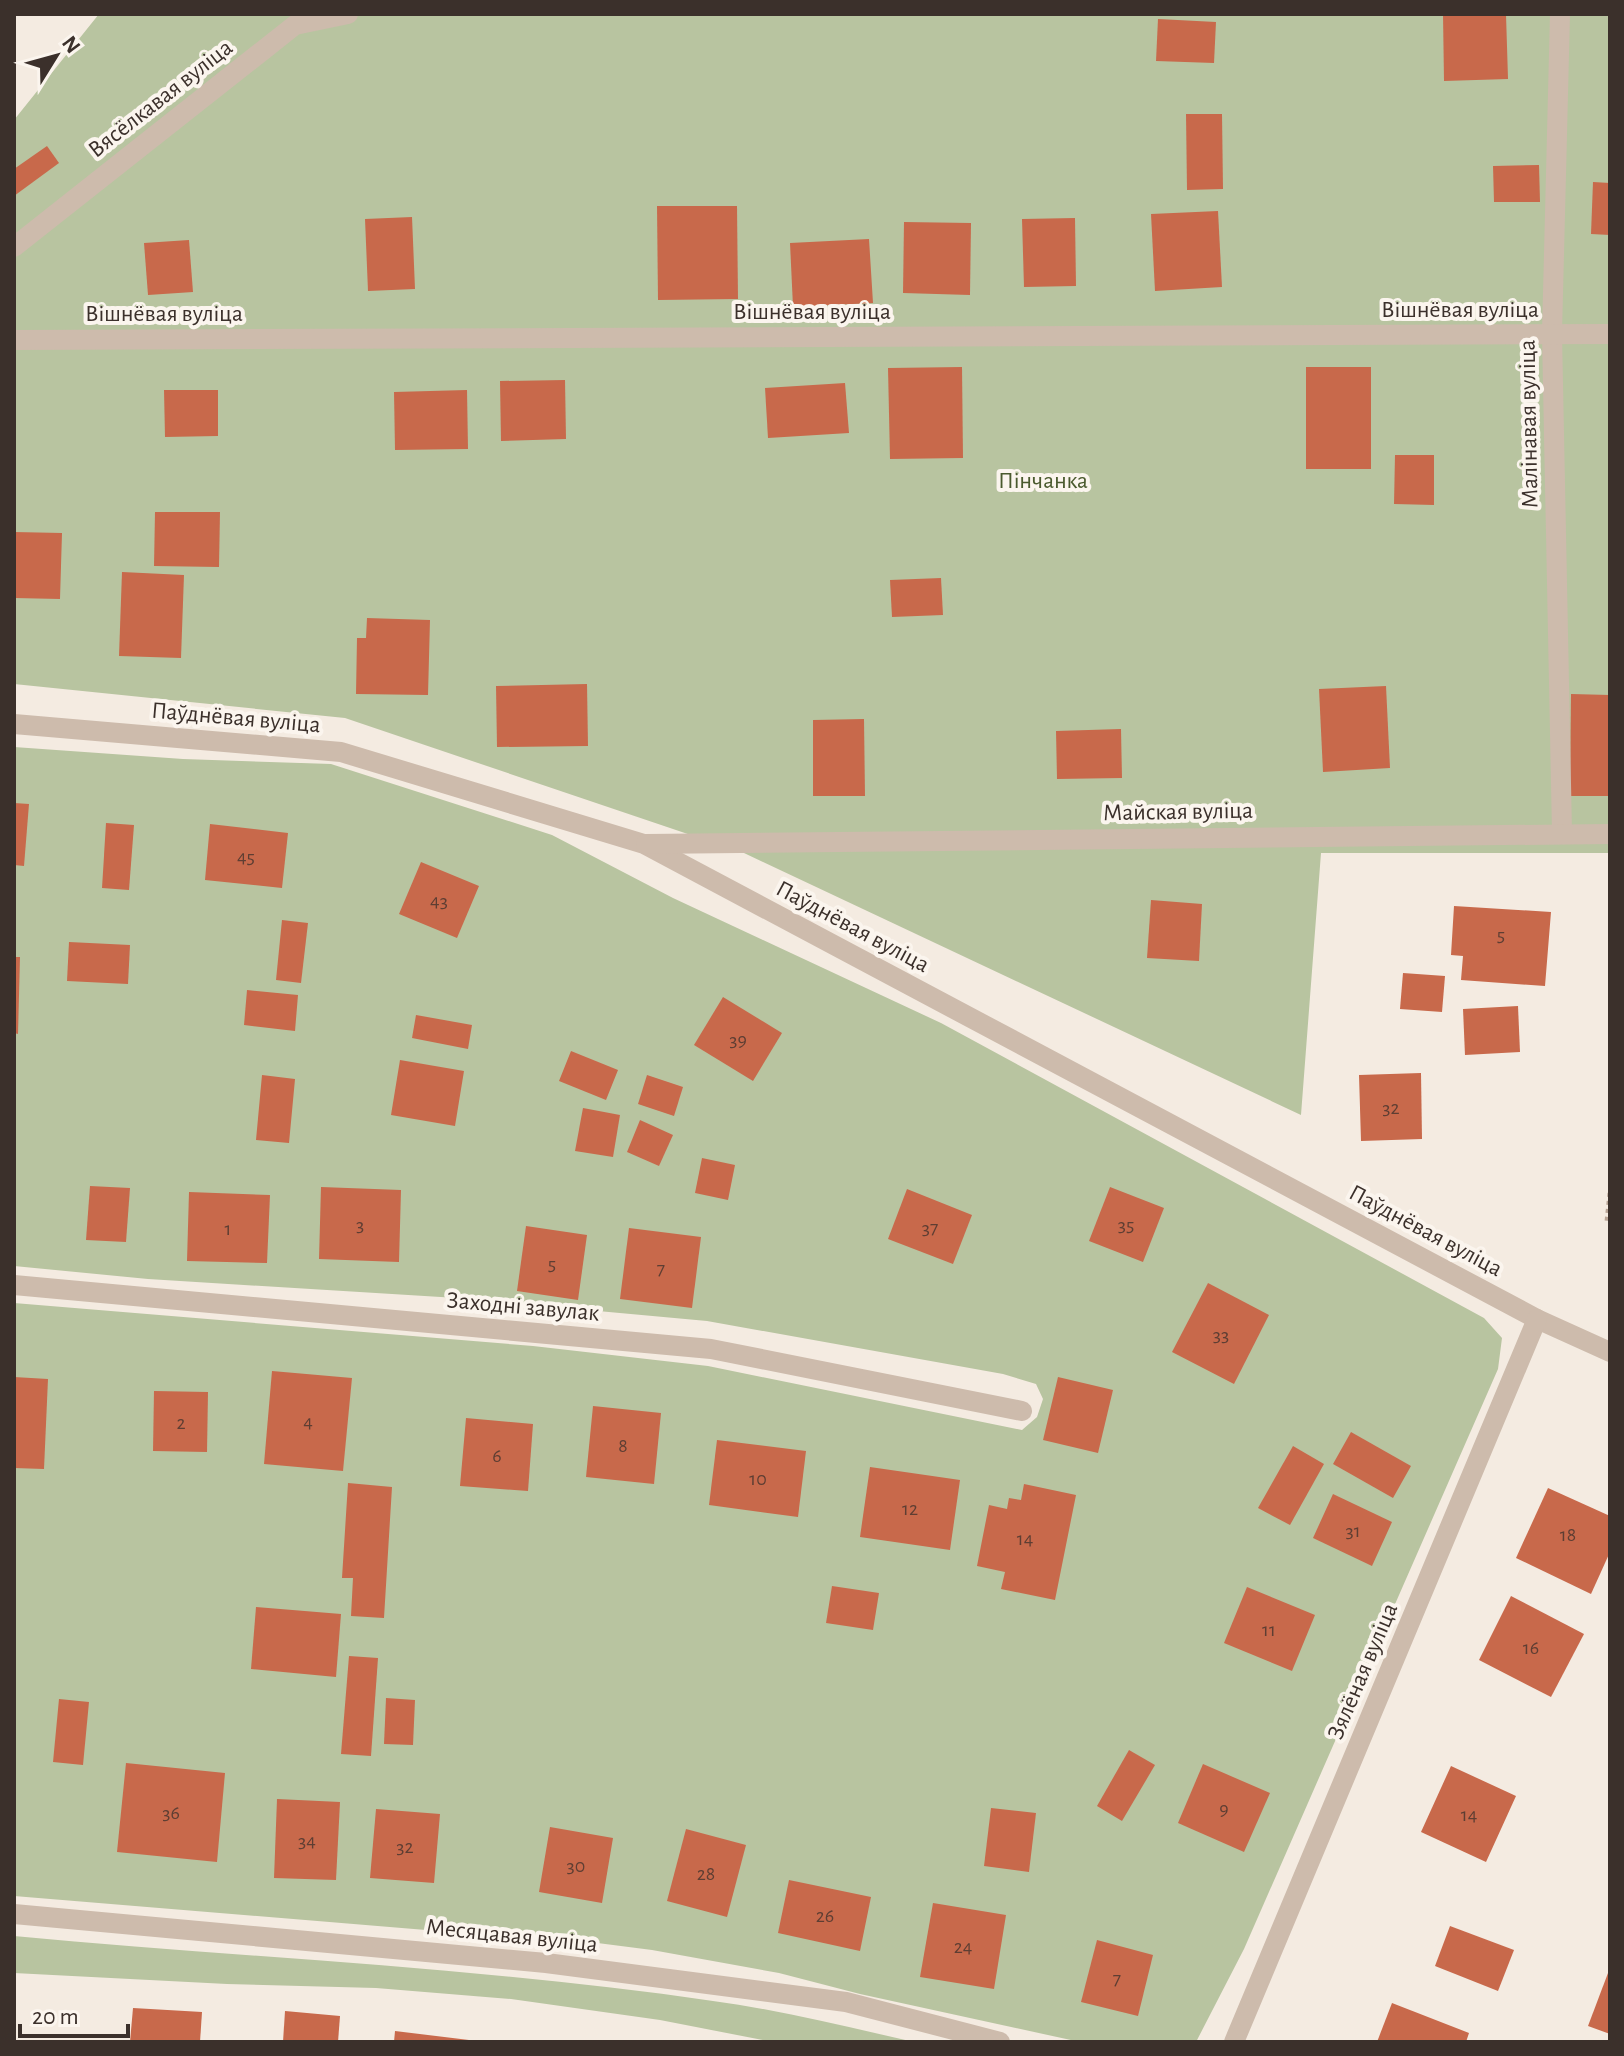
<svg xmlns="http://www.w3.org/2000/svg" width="1624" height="2056" viewBox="0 0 1624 2056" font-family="'Alegreya Sans',sans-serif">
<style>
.green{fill:#b8c4a0}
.building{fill:#c8694b}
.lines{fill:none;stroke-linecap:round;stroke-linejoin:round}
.path{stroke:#b9a596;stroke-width:5;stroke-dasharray:4 4;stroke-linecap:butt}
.minor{stroke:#cdbbac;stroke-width:20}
.labels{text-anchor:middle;stroke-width:8;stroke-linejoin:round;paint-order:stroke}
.number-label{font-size:20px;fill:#5e3e33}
.street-label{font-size:24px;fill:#3b302b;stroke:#fbf5ee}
.park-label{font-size:24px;fill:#4a5a2e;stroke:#fbf5ee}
</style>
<rect width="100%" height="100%" fill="#f4ebe1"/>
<!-- green -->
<g class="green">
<path d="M99,14H1610V853H1321L1301,1115L744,853L345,718L14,684V120Z"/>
<path d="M14,747L183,759L331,764L552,835L673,898L941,1023L1484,1318L1502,1338L1498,1369L1244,1949L1196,2042H1080L860,1994L779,1973L652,1950L543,1936L438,1931L14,1896V1303L533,1346L708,1366L1022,1430L1037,1417L1043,1399L1036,1384L1003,1374L707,1321L457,1298L148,1279L14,1266Z"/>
<path d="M14,1936C247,1958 481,1967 713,2001C780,2010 848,2027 914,2042H773L660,2020L511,1999L376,1988L227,1984L14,1973Z"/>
</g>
<!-- building -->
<g class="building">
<path d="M1443,14H1506L1508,79L1444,81Z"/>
<path d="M1158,19L1216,22L1214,63L1156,61Z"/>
<path d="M1186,114H1222L1223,189L1187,190Z"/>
<path d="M47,146L59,163L14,196V169Z"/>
<path d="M1539,165L1540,202H1494L1493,166Z"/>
<path d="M1593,182L1610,183V235L1591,234Z"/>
<path d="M657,206H737L738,299L658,300Z"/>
<path d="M1218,211L1222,287L1155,291L1151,214Z"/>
<path d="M412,217L415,289L368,291L365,219Z"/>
<path d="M1075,218L1076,286L1024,287L1022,219Z"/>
<path d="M904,222L971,223L970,295L903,293Z"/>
<path d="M869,239L873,303L793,307L790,243Z"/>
<path d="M189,240L193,292L148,295L144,243Z"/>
<path d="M962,367L963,458L890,459L888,368Z"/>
<rect x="1306" y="367" width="65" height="102"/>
<path d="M565,380L566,439L501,441L500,381Z"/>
<path d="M845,383L849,433L768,438L765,388Z"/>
<path d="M164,390H218V436L165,437Z"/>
<path d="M467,390L468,449L395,450L394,392Z"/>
<path d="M1395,455H1434V505L1394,504Z"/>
<path d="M155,512H220L219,567L154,566Z"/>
<path d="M14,532L62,533L60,599L14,598Z"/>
<path d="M122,572L184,575L181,658L119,656Z"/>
<path d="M941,578L943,615L892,617L890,580Z"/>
<path d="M367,618L430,620L428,695L356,694L357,638H366Z"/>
<path d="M587,684L588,746L497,747L496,686Z"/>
<path d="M1386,686L1390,768L1323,772L1319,689Z"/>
<path d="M1571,694L1610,695V796H1570Z"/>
<path d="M864,719L865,796H813V720Z"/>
<path d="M1121,729L1122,778L1057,779L1056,731Z"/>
<path d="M14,803L29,804L24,866L14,865Z"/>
<path d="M106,823L134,825L129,890L102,888Z"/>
<path d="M210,824L288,833L282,888L205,880Z"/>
<path d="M421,862L479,886L457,938L399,914Z"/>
<path d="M1151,900L1202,904L1199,961L1147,958Z"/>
<path d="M1454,906L1551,912L1545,986L1461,980L1463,956L1451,955Z"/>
<path d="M282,920L308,923L301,983L276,980Z"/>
<path d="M69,942L130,945L128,984L67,981Z"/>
<path d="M14,957H20L18,1034L14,1033Z"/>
<path d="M1403,973L1445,976L1442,1012L1400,1009Z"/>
<path d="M247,990L298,995L295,1031L244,1025Z"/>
<path d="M723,997L782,1033L753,1081L694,1045Z"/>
<path d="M1518,1006L1520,1052L1465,1055L1463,1009Z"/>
<path d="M416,1015L472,1025L468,1049L412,1038Z"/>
<path d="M571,1051L618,1070L606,1100L559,1081Z"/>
<path d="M400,1060L464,1071L455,1126L391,1115Z"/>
<path d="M1421,1073L1422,1139L1361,1141L1359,1075Z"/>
<path d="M262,1075L295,1079L289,1143L256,1140Z"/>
<path d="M647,1075L683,1087L674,1116L638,1104Z"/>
<path d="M583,1108L620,1115L613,1157L575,1151Z"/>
<path d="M640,1120L673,1135L659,1166L627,1152Z"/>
<path d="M702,1158L735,1165L728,1200L695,1193Z"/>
<path d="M90,1186L130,1188L126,1242L86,1240Z"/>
<path d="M321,1187L401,1190L399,1262L319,1259Z"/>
<path d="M1110,1187L1164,1208L1143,1262L1089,1241Z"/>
<path d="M907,1189L972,1215L953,1264L888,1239Z"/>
<path d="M189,1192L270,1195L267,1263L187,1261Z"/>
<path d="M526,1226L587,1235L578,1300L517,1291Z"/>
<path d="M629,1228L701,1237L692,1308L620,1299Z"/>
<path d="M1208,1283L1269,1315L1234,1384L1172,1352Z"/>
<path d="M272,1371L352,1378L343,1471L264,1464Z"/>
<path d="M14,1377L48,1379L44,1469L14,1468Z"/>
<path d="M1058,1377L1113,1390L1098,1453L1043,1440Z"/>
<path d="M154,1391L208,1392L207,1452L153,1451Z"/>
<path d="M593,1406L661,1413L654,1484L586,1477Z"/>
<path d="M466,1418L533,1424L528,1491L460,1486Z"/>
<path d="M1351,1432L1411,1466L1393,1498L1333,1464Z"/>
<path d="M717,1440L806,1451L798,1517L709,1505Z"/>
<path d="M1293,1446L1324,1464L1290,1525L1258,1508Z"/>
<path d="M870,1467L960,1480L950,1550L860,1537Z"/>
<path d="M348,1483L392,1487L384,1618L351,1616L353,1578H342Z"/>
<path d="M1024,1484L1076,1495L1055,1600L1001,1589L1005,1572L977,1566L989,1505L1007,1509L1009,1498L1021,1500Z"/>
<path d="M1548,1488L1610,1516V1552L1591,1594L1516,1558Z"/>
<path d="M1333,1494L1392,1522L1372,1566L1313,1538Z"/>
<path d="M832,1586L879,1593L873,1630L826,1623Z"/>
<path d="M1247,1587L1315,1615L1292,1671L1224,1643Z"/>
<path d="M1511,1596L1584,1634L1551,1697L1479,1660Z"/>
<path d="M256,1607L341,1614L336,1677L251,1669Z"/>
<path d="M349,1656L378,1658L371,1756L341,1754Z"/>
<path d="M386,1698L415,1700L413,1745L384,1744Z"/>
<path d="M59,1699L89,1702L83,1765L53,1762Z"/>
<path d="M1129,1750L1155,1765L1122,1821L1097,1806Z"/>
<path d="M126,1763L225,1773L217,1862L117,1852Z"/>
<path d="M1203,1764L1270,1793L1244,1852L1178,1823Z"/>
<path d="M1451,1766L1516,1796L1486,1862L1421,1832Z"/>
<path d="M277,1799L340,1802L336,1880L274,1878Z"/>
<path d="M991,1808L1036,1813L1029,1872L984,1866Z"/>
<path d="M376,1809L440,1814L434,1883L370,1878Z"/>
<path d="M550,1827L613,1838L602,1903L539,1892Z"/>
<path d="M686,1829L746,1845L727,1917L667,1901Z"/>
<path d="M789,1880L871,1897L860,1951L778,1933Z"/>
<path d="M933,1903L1006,1915L994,1989L920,1977Z"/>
<path d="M1450,1926L1514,1950L1498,1991L1435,1966Z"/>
<path d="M1097,1940L1153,1955L1138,2016L1081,2002Z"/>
<path d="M1608,1973L1610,1974V2034L1588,2026Z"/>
<path d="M1392,2003L1469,2033L1466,2042H1377Z"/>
<path d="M133,2008L202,2012L200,2042H130Z"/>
<path d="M285,2011L340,2016L338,2042H283Z"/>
<path d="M395,2031L469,2040V2042H394Z"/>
</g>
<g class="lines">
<!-- path -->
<path class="path" d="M1610,1193L1607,1222L1610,1224"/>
<!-- minor -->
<g class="minor">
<path d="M1560,14L1552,334L1562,833"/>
<path d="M14,247L295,25L348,14"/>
<path d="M14,340L1610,334"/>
<path d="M14,724L341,752L644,844L1537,1319L1610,1352"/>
<path d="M646,844L1610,834"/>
<path d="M14,1285L711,1349L1022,1411"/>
<path d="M14,1914L546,1963L846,2002L1000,2042"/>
<path d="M1234,2042L1537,1319"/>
</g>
</g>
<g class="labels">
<!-- number labels -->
<g class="number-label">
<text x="246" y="863">45</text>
<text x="439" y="907">43</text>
<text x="1501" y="941">5</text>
<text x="738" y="1046">39</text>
<text x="1391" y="1114">32</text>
<text x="360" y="1231">3</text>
<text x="1126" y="1231">35</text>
<text x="930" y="1234">37</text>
<text x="228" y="1235">1</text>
<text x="552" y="1270">5</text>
<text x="661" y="1275">7</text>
<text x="1221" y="1341">33</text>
<text x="308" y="1428">4</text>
<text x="181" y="1429">2</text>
<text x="623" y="1452">8</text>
<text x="497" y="1462">6</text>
<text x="758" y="1485">10</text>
<text x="910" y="1515">12</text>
<text x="1353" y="1537">31</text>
<text x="1568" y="1541">18</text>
<text x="1025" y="1545">14</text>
<text x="1269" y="1636">11</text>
<text x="1531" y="1654">16</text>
<text x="1224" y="1815">9</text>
<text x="171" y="1819">36</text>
<text x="1469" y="1821">14</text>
<text x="307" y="1847">34</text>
<text x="405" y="1853">32</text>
<text x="576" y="1872">30</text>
<text x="706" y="1880">28</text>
<text x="825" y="1922">26</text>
<text x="963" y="1953">24</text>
<text x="1117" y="1985">7</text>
</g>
<!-- street labels -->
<g class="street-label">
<text transform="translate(160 98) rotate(-38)" y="8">Вясёлкавая вуліца</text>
<text x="1460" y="317">Вішнёвая вуліца</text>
<text x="812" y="319">Вішнёвая вуліца</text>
<text x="164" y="321">Вішнёвая вуліца</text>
<text transform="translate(1528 424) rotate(-91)" y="8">Малінавая вуліца</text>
<text transform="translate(236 717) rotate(5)" y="8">Паўднёвая вуліца</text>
<text transform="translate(1178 811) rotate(-1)" y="8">Майская вуліца</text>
<text transform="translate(853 926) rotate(28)" y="8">Паўднёвая вуліца</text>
<text transform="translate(1426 1230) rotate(28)" y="8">Паўднёвая вуліца</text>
<text transform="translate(523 1306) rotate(5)" y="8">Заходні завулак</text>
<text transform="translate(1362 1671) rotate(-67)" y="8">Зялёная вуліца</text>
<text transform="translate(512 1935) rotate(6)" y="8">Месяцавая вуліца</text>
</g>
<!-- park labels -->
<g class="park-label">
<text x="1043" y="488">Пінчанка</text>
</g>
</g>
<!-- border -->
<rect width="1624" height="2056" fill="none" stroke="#3b302b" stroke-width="32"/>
<!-- north arrow -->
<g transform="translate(56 56) rotate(53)" stroke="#fbf5ee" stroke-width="6" paint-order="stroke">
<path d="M0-6L14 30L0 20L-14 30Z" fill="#3b302b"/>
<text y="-12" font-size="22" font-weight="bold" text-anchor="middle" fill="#3b302b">N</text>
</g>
<!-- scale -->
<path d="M20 2024v12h108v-12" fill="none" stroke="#3b302b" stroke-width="4"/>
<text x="32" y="2024" font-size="24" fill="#3b302b" stroke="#fbf5ee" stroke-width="6" paint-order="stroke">20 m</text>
</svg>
